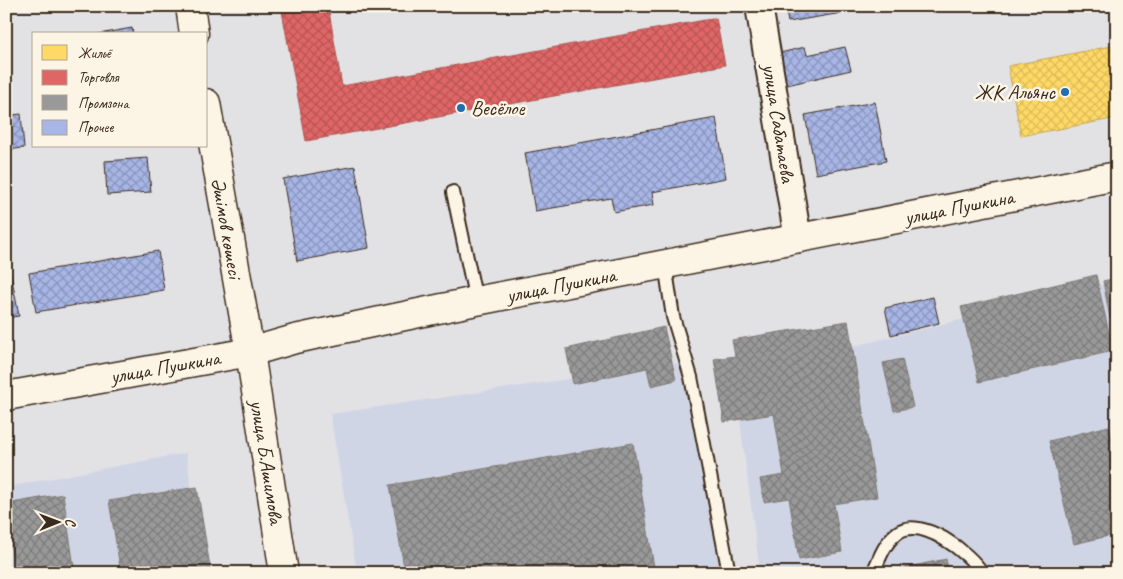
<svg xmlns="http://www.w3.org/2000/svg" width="1123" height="579" viewBox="0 0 1123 579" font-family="Caveat,sans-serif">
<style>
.built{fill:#d0d5e5}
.homes{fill:url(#homes-cross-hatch);stroke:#c4a450}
.shops{fill:url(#shops-cross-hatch);stroke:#ae5450}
.industry{fill:url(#industry-cross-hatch);stroke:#7d7874}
.building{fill:url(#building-cross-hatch);stroke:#3b2a1e}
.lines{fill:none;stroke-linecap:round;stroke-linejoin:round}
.lane-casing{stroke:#3b2a1e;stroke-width:16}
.street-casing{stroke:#3b2a1e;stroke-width:30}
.secondary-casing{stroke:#3b2a1e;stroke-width:31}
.lane{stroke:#fcf5e5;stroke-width:12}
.street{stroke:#fcf5e5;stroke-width:26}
.secondary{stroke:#fcf5e5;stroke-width:28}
.poi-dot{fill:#1f6fb2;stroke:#fcf5e5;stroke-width:2}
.labels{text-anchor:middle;stroke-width:5;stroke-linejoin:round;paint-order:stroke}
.poi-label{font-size:21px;fill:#3b2a1e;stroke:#fcf5e5;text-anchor:end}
.street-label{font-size:21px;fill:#3b2a1e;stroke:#fcf5e5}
</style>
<defs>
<pattern id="homes-cross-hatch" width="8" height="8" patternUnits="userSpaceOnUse" patternTransform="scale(1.25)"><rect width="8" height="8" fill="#ffd966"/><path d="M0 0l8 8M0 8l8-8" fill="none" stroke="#dbba58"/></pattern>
<pattern id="shops-cross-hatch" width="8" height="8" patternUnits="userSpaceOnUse" patternTransform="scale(1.25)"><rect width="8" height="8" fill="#e06666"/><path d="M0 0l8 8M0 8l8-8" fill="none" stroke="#b75453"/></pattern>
<pattern id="industry-cross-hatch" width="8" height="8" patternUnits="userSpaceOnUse" patternTransform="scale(1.25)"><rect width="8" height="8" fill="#999"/><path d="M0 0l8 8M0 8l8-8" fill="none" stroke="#7e7d7c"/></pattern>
<pattern id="building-cross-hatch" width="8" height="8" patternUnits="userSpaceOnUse" patternTransform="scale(1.25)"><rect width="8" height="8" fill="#a7b6e6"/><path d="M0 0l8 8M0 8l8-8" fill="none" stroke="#8994ba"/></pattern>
</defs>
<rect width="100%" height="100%" fill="#e2e2e5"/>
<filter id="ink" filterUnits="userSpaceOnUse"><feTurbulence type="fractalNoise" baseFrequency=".02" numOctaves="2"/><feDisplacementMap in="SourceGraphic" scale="10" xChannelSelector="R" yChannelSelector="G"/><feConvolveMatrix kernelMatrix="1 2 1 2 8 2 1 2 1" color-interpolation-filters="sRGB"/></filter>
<g filter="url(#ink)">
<!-- built -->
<g class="built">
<path d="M1117,281V573H760L734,376Z"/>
<path d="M685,362L723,573H357L330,414Z"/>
<path d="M186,453L205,573H6V487Z"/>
</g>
<!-- homes -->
<g class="homes">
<path d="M1112,6H1117V32Z"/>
<path d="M1117,45V118L1021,136L1008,66Z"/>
</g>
<!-- shops -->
<path class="shops" d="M281,6H328L342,86L716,18L725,65L306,141Z"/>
<!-- industry -->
<g class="industry">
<path d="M1096,275L1113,351L979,382L961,307Z"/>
<path d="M1117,278V316L1110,318L1103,281Z"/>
<path d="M848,321L877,497L834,504L842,552L799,560L789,498L764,502L760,479L784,475L774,414L724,422L714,359L735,356L732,340Z"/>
<path d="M664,327L676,380L651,386L647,368L573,384L566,349Z"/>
<path d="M902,359L913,407L894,411L883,363Z"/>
<path d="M1109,426L1117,458V534L1074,544L1049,441Z"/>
<path d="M633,443L655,573H405L390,485Z"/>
<path d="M197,487L211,573H121L109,501Z"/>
<path d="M63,494L75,573H15L6,517V504Z"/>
<path d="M946,559L949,573H900L899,569Z"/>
</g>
<!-- building -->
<g class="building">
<path d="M785,6H841L842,13L788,22Z"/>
<path d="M132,28L133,34H99Z"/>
<path d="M805,47L807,55L845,47L851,70L783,86L776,54Z"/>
<path d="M875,102L886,161L816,174L805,115Z"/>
<path d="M21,114L24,148L6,150V116Z"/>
<path d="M716,118L726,178L652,192L654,205L614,212L611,198L535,211L525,153Z"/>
<path d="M148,158L151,192L107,195L105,161Z"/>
<path d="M355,166L369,248L297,261L283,179Z"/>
<path d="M6,248L19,316L6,318Z"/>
<path d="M158,251L164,290L36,312L29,273Z"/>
<path d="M933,297L939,323L891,335L885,308Z"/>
</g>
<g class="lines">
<defs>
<g id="lane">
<path d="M453,192L476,301"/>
<path d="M665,264L673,317L691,377L729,573"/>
<path d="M873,573C879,559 885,542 897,533C921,515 970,553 982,573"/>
</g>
<path id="street" d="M759,6L798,239"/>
<g id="secondary">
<path d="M190,6L194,34"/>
<path d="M206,103L250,352L284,573"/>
<path d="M6,396L250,352L295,339L476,301L1117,176"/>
</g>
</defs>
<!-- lane casing -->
<use href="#lane" class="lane-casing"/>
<!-- street casing -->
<use href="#street" class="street-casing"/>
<!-- secondary casing -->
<use href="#secondary" class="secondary-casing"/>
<!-- lane -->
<use href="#lane" class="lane"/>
<!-- street -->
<use href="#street" class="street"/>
<!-- secondary -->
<use href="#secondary" class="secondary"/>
</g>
</g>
<!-- markers -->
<g class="poi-dot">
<circle cx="1065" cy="92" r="5"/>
<circle cx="461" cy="108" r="5"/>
</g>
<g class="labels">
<!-- poi labels -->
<g class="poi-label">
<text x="1055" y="99">ЖК Альянс</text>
<text x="471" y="115" text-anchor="start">Весёлое</text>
</g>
<!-- street labels -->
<g class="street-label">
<text transform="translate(779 123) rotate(81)" y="7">улица Сабатаева</text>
<text transform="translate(959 207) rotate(-11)" y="7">улица Пушкина</text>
<text transform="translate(227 228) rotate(80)" y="7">Әшімов көшесі</text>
<text transform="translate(561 285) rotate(-11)" y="7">улица Пушкина</text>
<text transform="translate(165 367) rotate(-10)" y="7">улица Пушкина</text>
<text transform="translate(267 462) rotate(81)" y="7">улица Б.Ашимова</text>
</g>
</g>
<!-- margin -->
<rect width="1123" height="579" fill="none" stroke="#fcf5e5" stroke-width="25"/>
<rect x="12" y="12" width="1098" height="554" fill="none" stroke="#3b2a1e" stroke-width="2" filter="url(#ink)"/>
<!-- legend -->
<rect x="32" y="32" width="175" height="115" fill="#fcf5e5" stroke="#afa495"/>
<rect x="42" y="45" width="25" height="15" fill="#ffd966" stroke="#afa495"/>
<text x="78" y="58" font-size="15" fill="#3b2a1e">Жильё</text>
<rect x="42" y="70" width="25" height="15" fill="#e06666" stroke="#afa495"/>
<text x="78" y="82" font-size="15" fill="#3b2a1e">Торговля</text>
<rect x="42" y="95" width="25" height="15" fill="#999999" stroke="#afa495"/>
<text x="78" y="108" font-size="15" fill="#3b2a1e">Промзона</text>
<rect x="42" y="120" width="25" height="15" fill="#a7b6e6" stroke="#afa495"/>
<text x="78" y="132" font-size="15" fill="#3b2a1e">Прочее</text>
<!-- north arrow -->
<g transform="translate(58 522) rotate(89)" stroke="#fcf5e5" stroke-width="4" paint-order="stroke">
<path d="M0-4L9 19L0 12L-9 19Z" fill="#3b2a1e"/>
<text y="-8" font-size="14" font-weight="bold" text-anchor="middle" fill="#3b2a1e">С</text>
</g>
</svg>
